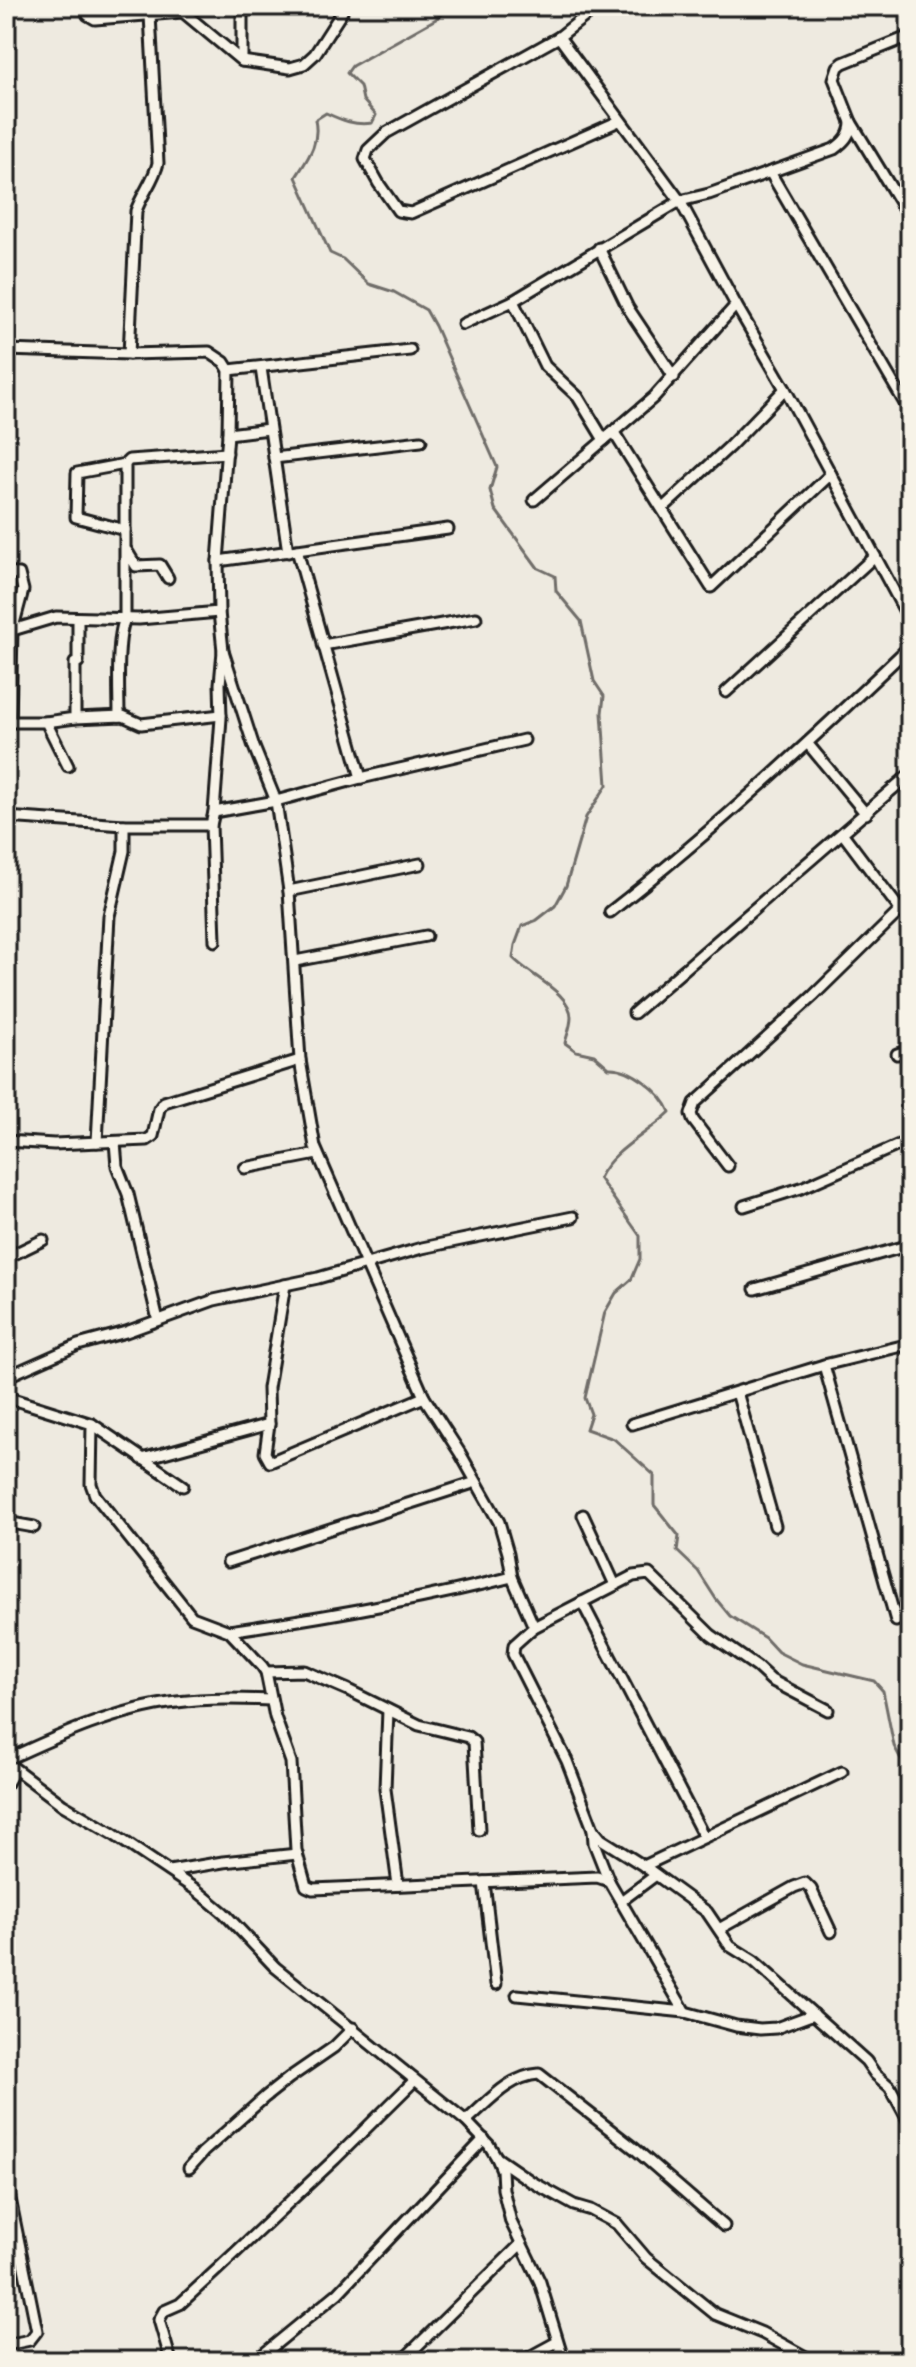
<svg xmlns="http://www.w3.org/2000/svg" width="916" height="2367" viewBox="0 0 916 2367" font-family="Caveat,sans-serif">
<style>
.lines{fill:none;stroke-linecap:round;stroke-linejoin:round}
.stream{stroke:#6f6d69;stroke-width:3}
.street-casing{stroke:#1c1c1c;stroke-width:15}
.street{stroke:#f7f3e8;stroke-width:9}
</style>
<rect width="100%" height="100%" fill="#eeeae0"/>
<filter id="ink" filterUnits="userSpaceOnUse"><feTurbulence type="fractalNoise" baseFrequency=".0125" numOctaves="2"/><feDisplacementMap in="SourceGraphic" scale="16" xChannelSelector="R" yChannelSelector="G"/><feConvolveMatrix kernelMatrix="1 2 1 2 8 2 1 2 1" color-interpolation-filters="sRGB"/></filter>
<g filter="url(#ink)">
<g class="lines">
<!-- stream -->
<path class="stream" d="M451,6L436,19L352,66L347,73L360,86L363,100L376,115L372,123C356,126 341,120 326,113L315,120C320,143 308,158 296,177L330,253L343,259L369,284L394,292L426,310L435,326L497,467L490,490L495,509L538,568L555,576L556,591L581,621L594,681L604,696L602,713L607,785L586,817L566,886L555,906L537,920L522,926L515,945L513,958C529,975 571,993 571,1017C571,1026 567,1035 565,1043L576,1051L594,1055L609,1068C631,1067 662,1092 670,1112C648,1134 613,1149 599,1178L640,1236V1259L631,1280L616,1293L605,1312L585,1398L591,1414L586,1429L614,1439L654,1475V1505L679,1536L677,1551L698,1571L716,1599L730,1616L765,1638L778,1652L802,1664L874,1681L883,1691L894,1746L901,1759L910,1765"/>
<defs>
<g id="street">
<path d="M89,6L88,15L95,19L183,12"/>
<path d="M181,6L183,12L242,61L290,68L304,64L315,54L342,12L341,6"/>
<path d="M242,6V61"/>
<path d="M598,6L559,37L386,133L368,150L365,159L379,184L398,211L411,213L619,121"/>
<path d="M559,37L680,201L736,305L785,389L910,621"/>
<path d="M851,122L910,219"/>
<path d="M770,172L910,412"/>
<path d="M599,248L628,308L674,377"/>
<path d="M513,301L545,366L578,397L604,440"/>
<path d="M463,324L513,301L680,201L709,194L834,149C844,142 851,135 851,122L834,79L838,67L843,63L910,36"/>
<path d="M6,350L129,354L209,352L224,362L229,370L228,434L218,561L219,612L223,651L220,684L221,718L214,812L211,825L215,941"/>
<path d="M129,354L136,211C142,194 154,180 158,163L150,15"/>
<path d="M261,368L288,552"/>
<path d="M229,370L410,350"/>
<path d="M613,431L711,587L831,474"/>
<path d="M228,434L269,429"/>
<path d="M274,458L421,441"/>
<path d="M125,464L77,473L76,517L125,530"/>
<path d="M534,500L654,397L736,305"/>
<path d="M663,508L729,447L785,389"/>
<path d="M297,550L361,778"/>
<path d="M127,551L136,566L160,565L168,578"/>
<path d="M218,561L448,529"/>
<path d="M6,573L19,574L23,590L12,631L10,722"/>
<path d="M6,632L56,617L139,619L219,612"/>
<path d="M323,645L476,618"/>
<path d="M223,651L254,747L276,801L289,891L300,1060L315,1147L424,1397L460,1453L499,1522L508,1553L512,1577L534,1627L514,1645L513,1654L567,1761L593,1829L601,1839L644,1866L707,1912L730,1946L754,1961L866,2061L875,2074L890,2087L910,2124"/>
<path d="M726,692L875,556"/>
<path d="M119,716C119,693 116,638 125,619V464L129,460L227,453"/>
<path d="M75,718L123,716L141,724L221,715"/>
<path d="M6,722H46L68,766"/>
<path d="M46,722L75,718V663L78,662V618"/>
<path d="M808,744L866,814"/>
<path d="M214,812L276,801L361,778L524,740"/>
<path d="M6,817L124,825H211"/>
<path d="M843,834L901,911"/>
<path d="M289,891L420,864"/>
<path d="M610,912C716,829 813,739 910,646"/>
<path d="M295,961L426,936"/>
<path d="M634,1013L910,774"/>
<path d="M897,1054L910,1050"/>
<path d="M6,1141L54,1144L147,1140L153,1136L159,1109L164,1102L300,1060"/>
<path d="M97,1142L109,916L124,851V825"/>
<path d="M115,1142L117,1166L128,1194L158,1320"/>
<path d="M728,1166L693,1120L691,1114L695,1103L813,996L910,901"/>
<path d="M245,1168L317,1154"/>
<path d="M744,1206L801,1188L910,1140"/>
<path d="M6,1258L43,1240"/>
<path d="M285,1285L268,1388L269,1424L265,1453L270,1462L424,1397"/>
<path d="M755,1289L910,1245"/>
<path d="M824,1365L896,1621"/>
<path d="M6,1377L78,1345L126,1332L214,1300L318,1278L422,1248L573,1217"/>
<path d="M737,1392L775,1526"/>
<path d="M6,1397L92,1424L183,1486"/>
<path d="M92,1424L91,1484L95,1495L192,1617L229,1631L262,1666L266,1672L275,1717L291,1762L296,1850L306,1886L313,1889L597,1877L609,1881L685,2012"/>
<path d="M632,1424L824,1365L910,1344"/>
<path d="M142,1459L269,1424"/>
<path d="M583,1515L615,1585"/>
<path d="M6,1522L34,1527"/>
<path d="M228,1562L476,1482"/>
<path d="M582,1602L704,1837"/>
<path d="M534,1627L633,1576L649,1574L711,1635L757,1667L771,1680L828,1710"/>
<path d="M229,1631C324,1617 418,1601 512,1577"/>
<path d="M266,1672L304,1671L348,1690L419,1725L468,1737L474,1742L479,1830"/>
<path d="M388,1710L385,1789L398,1885"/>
<path d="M6,1760C60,1735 117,1709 177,1702C209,1698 240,1699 271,1700"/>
<path d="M6,1762L63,1805L113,1834L195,1889L224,1913L275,1967L466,2121L489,2145L497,2158L502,2170L503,2189L511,2222L540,2282L564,2361"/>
<path d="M6,1785L15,1770"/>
<path d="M593,1829L594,1843L609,1881"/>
<path d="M644,1866L842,1772"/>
<path d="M169,1871L223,1862L297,1854"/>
<path d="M484,1882L496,1984"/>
<path d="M621,1901L656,1875"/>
<path d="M719,1929L794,1887L805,1883L811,1889L831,1932"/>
<path d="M517,1995L685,2012L736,2026L760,2029L776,2028L814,2014"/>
<path d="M6,2120L9,2136L6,2153"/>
<path d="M466,2121C488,2102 509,2076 539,2074L635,2149L724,2226"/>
<path d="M497,2158L532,2182L574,2205L591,2210L617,2224L646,2258L715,2314L762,2333L813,2361"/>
<path d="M189,2168L203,2152L265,2097L289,2078L334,2047L353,2028"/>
<path d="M6,2179L37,2331L30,2340L6,2345"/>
<path d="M171,2361L159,2320L164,2311L180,2304L220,2267L335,2159L414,2081"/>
<path d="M255,2361L338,2293L484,2139"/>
<path d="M402,2361L521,2244"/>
<path d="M522,2361L557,2342"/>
</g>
</defs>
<!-- street casing -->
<use href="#street" class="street-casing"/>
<!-- street -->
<use href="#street" class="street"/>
</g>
</g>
<!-- margin -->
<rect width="916" height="2367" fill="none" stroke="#f7f3e8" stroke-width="32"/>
<rect x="16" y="16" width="884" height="2335" fill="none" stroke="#1c1c1c" stroke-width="3" filter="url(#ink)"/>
</svg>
